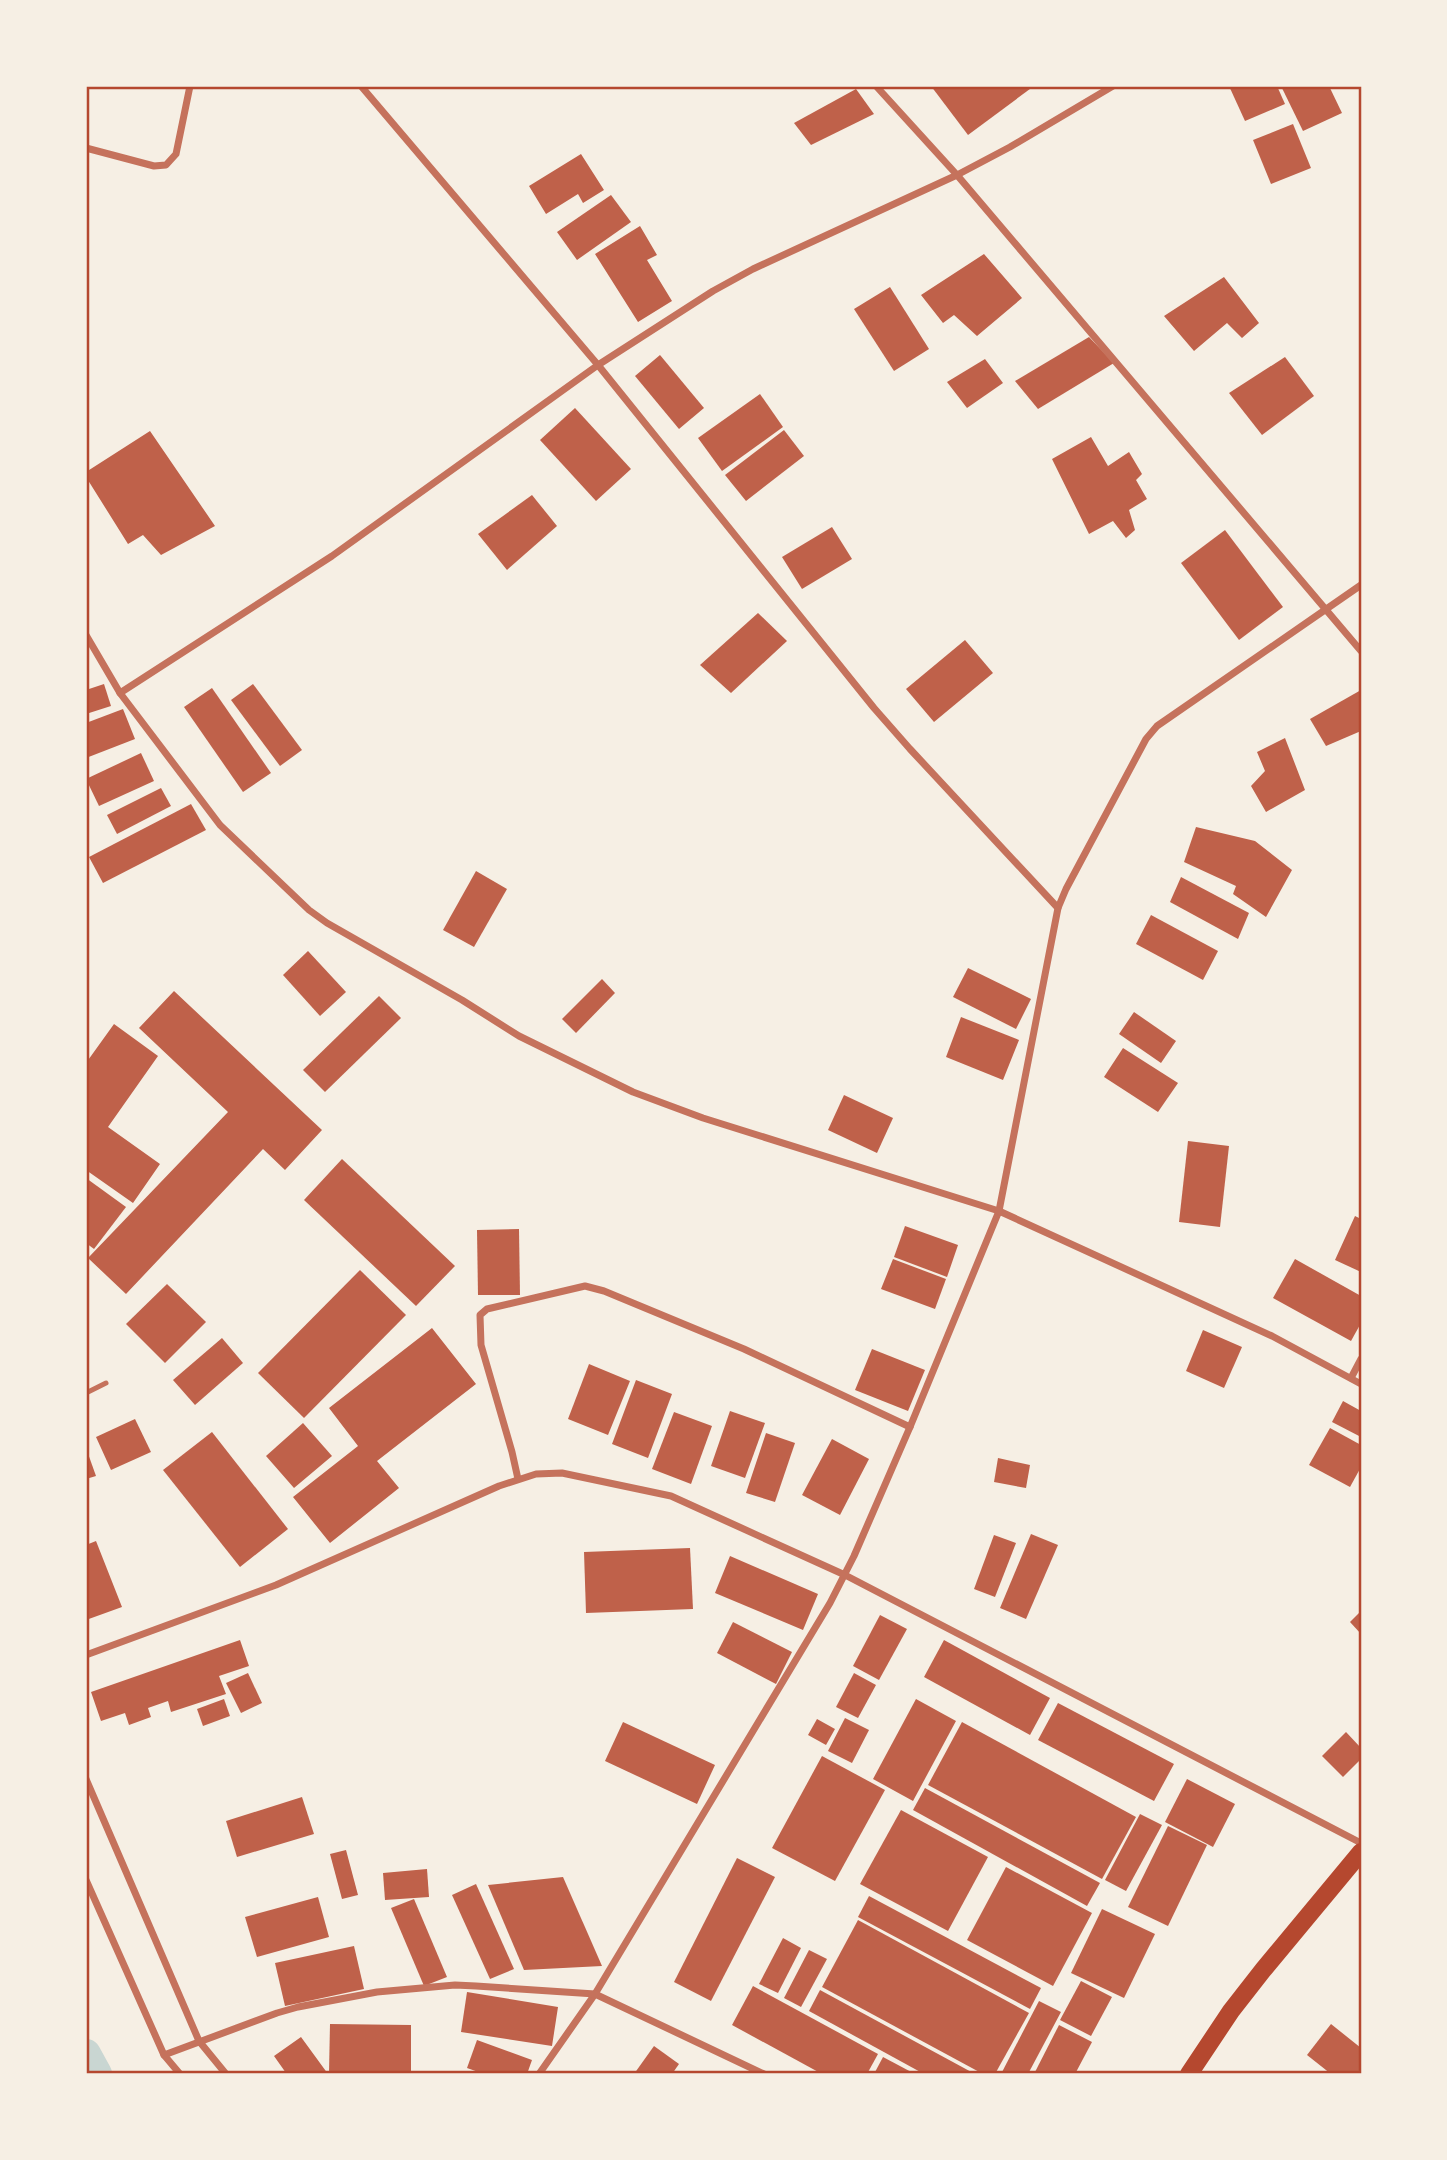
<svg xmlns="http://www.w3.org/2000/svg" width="1447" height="2160" viewBox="0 0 1447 2160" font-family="'Golos Text',sans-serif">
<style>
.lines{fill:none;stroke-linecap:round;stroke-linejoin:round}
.canal{stroke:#c9d6d2;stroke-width:30}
.building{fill:#bf614a}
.service{stroke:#c5725c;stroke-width:5}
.minor{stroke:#c5725c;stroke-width:7}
.primary{stroke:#b5482f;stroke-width:18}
.neatline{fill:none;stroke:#b5482f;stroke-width:2.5}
</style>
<rect width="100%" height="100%" fill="#f6efe4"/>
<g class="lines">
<!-- canal -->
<path class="canal" d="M86,2054L97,2074"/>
</g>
<!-- building -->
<g class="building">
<path d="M931,86H1034L968,135Z"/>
<path d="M1229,86H1277L1285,104L1245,121Z"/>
<path d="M1281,86H1329L1342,113L1303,131Z"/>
<path d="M856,89L874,114L811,145L794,123Z"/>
<path d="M1293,124L1311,168L1271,184L1253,140Z"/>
<path d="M581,154L604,190L583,203L578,194L546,214L529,186Z"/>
<path d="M611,195L631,222L577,260L557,232Z"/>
<path d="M640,226L657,255L647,260L672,301L638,322L595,254Z"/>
<path d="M984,254L1022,298L977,336L954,315L943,323L921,295Z"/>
<path d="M1224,277L1259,323L1242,338L1227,323L1194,351L1164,316Z"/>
<path d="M890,287L929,349L894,371L854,309Z"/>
<path d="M1089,337L1114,363L1038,409L1015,381Z"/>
<path d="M660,355L704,408L679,429L635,376Z"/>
<path d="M1285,357L1314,396L1262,435L1229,393Z"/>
<path d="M985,359L1003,383L967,408L947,382Z"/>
<path d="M760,394L783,427L722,471L698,438Z"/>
<path d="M575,408L631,469L596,501L540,440Z"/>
<path d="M784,430L804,456L746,501L725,475Z"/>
<path d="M150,431L215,526L161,555L143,535L128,544L86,477V472Z"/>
<path d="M1091,437L1108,466L1129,452L1142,474L1136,480L1147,499L1129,510L1135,530L1126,538L1113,521L1089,534L1052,459Z"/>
<path d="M532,495L557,526L507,570L478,534Z"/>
<path d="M832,527L852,559L802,589L782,557Z"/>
<path d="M1225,530L1283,607L1239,640L1181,563Z"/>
<path d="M758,613L787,641L731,693L700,665Z"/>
<path d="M965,640L993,673L934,722L906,689Z"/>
<path d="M104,684L111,706L86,714V690Z"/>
<path d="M253,684L302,750L280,766L231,700Z"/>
<path d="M212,688L271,773L243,792L184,707Z"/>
<path d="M1361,690V731L1326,746L1310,719Z"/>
<path d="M123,709L135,739L86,758V723Z"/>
<path d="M1285,738L1305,790L1266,812L1251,786L1265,771L1257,752Z"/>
<path d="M141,753L154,781L99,806L86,779Z"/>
<path d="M161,788L171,806L117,834L107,815Z"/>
<path d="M191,804L206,830L103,883L89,857Z"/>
<path d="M1196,827L1255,841L1292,870L1266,917L1233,894L1236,886L1184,862Z"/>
<path d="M476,871L507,889L474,947L443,930Z"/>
<path d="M1181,877L1249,913L1238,939L1170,902Z"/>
<path d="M1151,915L1218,951L1203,980L1136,944Z"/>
<path d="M308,951L346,992L320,1016L283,975Z"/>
<path d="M968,968L1031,999L1016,1029L953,997Z"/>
<path d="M602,979L615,993L576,1033L562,1019Z"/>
<path d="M174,991L322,1130L285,1170L263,1149L126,1294L88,1258L228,1112L139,1028Z"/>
<path d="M379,996L401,1018L325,1092L303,1070Z"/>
<path d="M1134,1012L1176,1041L1161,1063L1119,1034Z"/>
<path d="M961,1017L1019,1040L1003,1080L946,1057Z"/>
<path d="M114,1024L158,1056L108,1127L160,1164L133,1203L86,1170V1063Z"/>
<path d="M1123,1048L1178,1083L1158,1112L1104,1077Z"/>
<path d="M844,1095L893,1118L877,1153L828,1130Z"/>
<path d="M1188,1141L1229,1146L1220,1227L1179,1222Z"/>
<path d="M342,1159L455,1266L416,1306L304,1200Z"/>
<path d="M86,1178L126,1207L94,1249L86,1243Z"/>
<path d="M1355,1216L1361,1219V1272L1335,1260Z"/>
<path d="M905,1226L958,1245L947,1277L894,1257Z"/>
<path d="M519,1229L520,1295H478L477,1230Z"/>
<path d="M893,1259L946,1279L935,1309L881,1289Z"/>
<path d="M1295,1259L1361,1296V1323L1351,1341L1273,1298Z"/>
<path d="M360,1270L406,1315L304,1418L258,1373Z"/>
<path d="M167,1284L206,1322L165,1363L126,1324Z"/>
<path d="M432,1328L476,1384L377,1461L399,1488L330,1543L293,1497L358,1446L329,1408Z"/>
<path d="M1203,1330L1242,1347L1224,1388L1186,1371Z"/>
<path d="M222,1338L243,1363L195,1405L173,1380Z"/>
<path d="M872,1349L925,1370L908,1411L855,1390Z"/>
<path d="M589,1364L630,1381L608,1435L568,1419Z"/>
<path d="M636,1380L672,1394L648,1458L612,1444Z"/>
<path d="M1343,1401L1361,1411V1437L1332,1422Z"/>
<path d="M730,1411L765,1423L745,1478L711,1466Z"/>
<path d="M674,1412L712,1426L691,1484L652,1469Z"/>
<path d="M135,1419L151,1452L111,1470L96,1437Z"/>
<path d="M303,1423L332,1456L294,1488L266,1456Z"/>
<path d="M1330,1428L1361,1445V1467L1350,1487L1309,1465Z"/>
<path d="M212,1432L288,1529L240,1567L163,1470Z"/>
<path d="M766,1433L795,1443L775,1502L746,1493Z"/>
<path d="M832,1439L869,1459L840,1515L802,1495Z"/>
<path d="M86,1448L96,1476L86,1479Z"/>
<path d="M998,1458L1030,1465L1026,1488L994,1482Z"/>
<path d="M1031,1534L1058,1545L1026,1619L1000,1608Z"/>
<path d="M994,1535L1016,1543L995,1597L974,1589Z"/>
<path d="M96,1541L122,1607L86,1620V1545Z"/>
<path d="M690,1548L693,1609L586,1613L584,1552Z"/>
<path d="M730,1556L818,1594L803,1630L715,1593Z"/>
<path d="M1361,1611V1634L1350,1622Z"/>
<path d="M880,1615L907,1629L879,1680L853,1666Z"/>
<path d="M733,1622L792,1652L776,1684L717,1653Z"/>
<path d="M240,1640L249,1666L219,1676L226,1694L171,1712L168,1701L148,1708L151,1717L129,1725L125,1713L101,1721L91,1692Z"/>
<path d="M944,1640L1050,1698L1030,1735L924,1677Z"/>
<path d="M248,1673L262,1703L241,1713L226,1683Z"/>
<path d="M854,1673L876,1685L858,1718L836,1707Z"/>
<path d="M224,1699L230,1716L203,1726L197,1709Z"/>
<path d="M916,1699L956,1721L913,1801L873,1779Z"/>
<path d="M1058,1703L1174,1764L1154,1801L1038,1740Z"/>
<path d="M845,1718L869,1730L852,1763L828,1751Z"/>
<path d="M817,1719L835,1729L826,1745L808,1735Z"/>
<path d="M623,1722L715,1765L697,1804L605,1761Z"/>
<path d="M962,1722L1136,1817L1102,1879L928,1785Z"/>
<path d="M1346,1732L1361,1748V1759L1343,1777L1322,1756Z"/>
<path d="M822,1756L885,1790L835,1881L772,1848Z"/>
<path d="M1187,1779L1235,1804L1213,1847L1165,1822Z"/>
<path d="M925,1788L1100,1883L1087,1906L913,1810Z"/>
<path d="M302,1797L314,1834L237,1857L226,1821Z"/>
<path d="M901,1810L988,1857L948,1931L860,1884Z"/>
<path d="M1140,1814L1162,1825L1126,1891L1105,1880Z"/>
<path d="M1168,1826L1207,1845L1168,1926L1128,1907Z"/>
<path d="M346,1850L358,1895L342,1899L330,1854Z"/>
<path d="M737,1858L775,1877L711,2001L674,1982Z"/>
<path d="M1006,1867L1092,1913L1053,1986L967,1940Z"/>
<path d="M427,1869L429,1897L385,1900L383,1873Z"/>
<path d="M563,1877L602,1966L524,1970L488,1885Z"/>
<path d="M476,1884L514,1969L490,1979L452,1895Z"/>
<path d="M869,1896L1041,1988L1030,2009L858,1917Z"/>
<path d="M318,1897L329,1937L257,1957L245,1917Z"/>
<path d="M414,1899L447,1977L424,1986L391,1908Z"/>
<path d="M1102,1909L1155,1934L1124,1998L1071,1973Z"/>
<path d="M858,1920L1029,2013L995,2074H983L822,1987Z"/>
<path d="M783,1938L801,1948L778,1993L759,1984Z"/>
<path d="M354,1946L364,1989L285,2006L275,1963Z"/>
<path d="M809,1950L827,1959L801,2007L784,1998Z"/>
<path d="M1081,1981L1112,1997L1091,2036L1060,2020Z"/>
<path d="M753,1986L878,2054L867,2074H822L732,2025Z"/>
<path d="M820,1990L975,2074H924L809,2011Z"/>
<path d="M467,1992L558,2007L552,2046L461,2032Z"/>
<path d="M1039,2001L1061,2012L1028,2074H1001Z"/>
<path d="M330,2024L411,2025V2074L329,2073Z"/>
<path d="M1331,2024L1361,2048V2074H1331L1307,2055Z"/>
<path d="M1059,2025L1092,2042L1075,2074H1034Z"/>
<path d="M301,2037L328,2074H284L286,2073L274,2056Z"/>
<path d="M477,2040L532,2060L527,2074H484L467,2068Z"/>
<path d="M654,2046L679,2064L672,2074H634Z"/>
<path d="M883,2057L915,2074H874Z"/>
</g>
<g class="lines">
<!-- service -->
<path class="service" d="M86,1393L106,1383"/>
<!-- minor -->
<g class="minor">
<path d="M361,86L598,365L874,708L910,749L1058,908L999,1211L910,1427L854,1556L830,1603L595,1994L539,2074"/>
<path d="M876,86L957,175L1361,651"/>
<path d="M86,148L154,166L166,165L176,154L190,86"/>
<path d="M86,635L120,693L220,825L309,910L327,923L462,1000L519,1036L633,1092L703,1118L999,1211L1272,1336L1361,1384"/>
<path d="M120,693L332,556L598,365L713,291L753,269L957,175L1010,147L1113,86"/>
<path d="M1058,908L1066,889L1146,739L1157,726L1361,585"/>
<path d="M1351,1378L1361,1359"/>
<path d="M518,1479L512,1452L481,1345L480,1315L487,1309L585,1286L604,1291L744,1349L910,1427"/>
<path d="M86,1655L276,1585L499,1486L536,1474L562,1473L671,1496L845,1575L1361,1843"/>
<path d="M86,1779L199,2041L226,2074"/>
<path d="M86,1880L164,2055L180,2074"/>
<path d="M164,2055L277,2013L298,2007L377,1992L455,1985L476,1986L595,1994L764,2074"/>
</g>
<!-- primary -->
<path class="primary" d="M1189,2074L1231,2011L1263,1970L1361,1852"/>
</g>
<!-- border -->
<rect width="1447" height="2160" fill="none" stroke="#f6efe4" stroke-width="175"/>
<rect x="88" y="88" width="1272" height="1984" class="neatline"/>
</svg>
